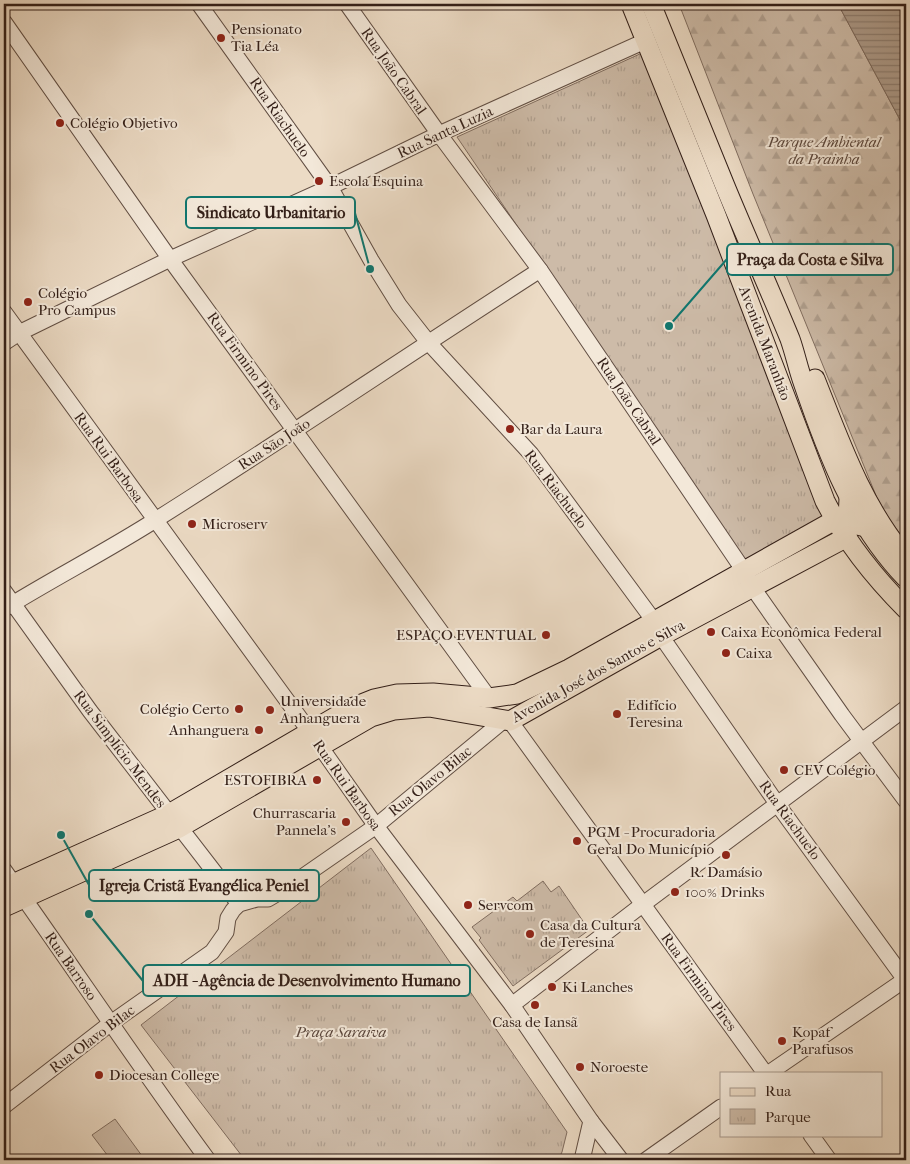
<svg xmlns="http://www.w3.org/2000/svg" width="910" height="1164" viewBox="0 0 910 1164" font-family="'IM FELL French Canon',serif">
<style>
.grass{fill:#cdbba8;stroke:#806d60}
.forest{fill:url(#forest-firs);stroke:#806d60}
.park{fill:url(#park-tufts);stroke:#806d60}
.water{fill:url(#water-rules);stroke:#7c695c}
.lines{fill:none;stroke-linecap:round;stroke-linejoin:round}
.minor-casing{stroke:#614e43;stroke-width:17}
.major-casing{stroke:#331f18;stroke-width:21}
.minor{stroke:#f3e8d9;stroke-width:15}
.major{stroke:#ecdbc5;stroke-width:19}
.poi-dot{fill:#8f2418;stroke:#f3e8d9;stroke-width:2}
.labels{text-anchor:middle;stroke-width:4;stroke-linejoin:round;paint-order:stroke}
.poi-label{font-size:15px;fill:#331f18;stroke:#f3e8d9;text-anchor:start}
.street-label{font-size:15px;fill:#331f18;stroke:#f3e8d9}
.park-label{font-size:15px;font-style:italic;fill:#5a463c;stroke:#f3e8d9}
.leader{fill:none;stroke:#0f766e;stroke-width:2}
.callout-dot{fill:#0f766e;stroke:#f3e8d9;stroke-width:2}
.callout{fill:#f3e8d9;stroke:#0f766e;stroke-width:2}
.callout-label{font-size:16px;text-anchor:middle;font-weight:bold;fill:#331f18}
</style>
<defs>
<pattern id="forest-firs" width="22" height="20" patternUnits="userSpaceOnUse" patternTransform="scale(1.25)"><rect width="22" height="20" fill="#cdbba8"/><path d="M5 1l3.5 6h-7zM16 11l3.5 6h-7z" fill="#b0a090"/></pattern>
<pattern id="park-tufts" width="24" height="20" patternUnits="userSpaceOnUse" patternTransform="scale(1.25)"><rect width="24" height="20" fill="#cdbba8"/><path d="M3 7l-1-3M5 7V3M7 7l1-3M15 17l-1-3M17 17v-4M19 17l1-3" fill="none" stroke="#b0a090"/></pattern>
<pattern id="water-rules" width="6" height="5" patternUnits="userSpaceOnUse" patternTransform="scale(1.25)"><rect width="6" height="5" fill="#ad9b8a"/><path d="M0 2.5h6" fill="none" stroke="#8d7e70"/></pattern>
</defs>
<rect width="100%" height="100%" fill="#ecdbc5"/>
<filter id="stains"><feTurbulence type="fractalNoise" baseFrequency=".004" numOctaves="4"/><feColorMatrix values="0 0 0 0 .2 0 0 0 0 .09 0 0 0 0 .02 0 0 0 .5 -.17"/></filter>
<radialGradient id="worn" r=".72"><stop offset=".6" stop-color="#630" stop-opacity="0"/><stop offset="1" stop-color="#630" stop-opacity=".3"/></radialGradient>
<!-- grass -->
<path class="grass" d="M115,1119L145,1160H111L92,1135Z"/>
<!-- forest -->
<path class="forest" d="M679,4H838L906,131V542L889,519L877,498L753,194Z"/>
<!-- park -->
<g class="park">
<path d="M642,53L828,516L744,561L457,137Z"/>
<path d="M371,848L567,1132L562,1152L558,1160H245L141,1025Z"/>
<path d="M543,881L551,892L559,886L589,930L513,986L479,940L481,938L472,927L513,897L517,901Z"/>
</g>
<!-- water -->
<path class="water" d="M838,4H906V131Z"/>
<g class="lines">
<defs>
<g id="minor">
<path d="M199,4L330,187L371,260L399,305L428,342L531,454L654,621L661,636L778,805L906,981"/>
<path d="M347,4L439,134L540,270L744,571L753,588L842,715L906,801"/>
<path d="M4,22L170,259L489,698"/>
<path d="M4,312L310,732L376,826L512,1005L591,1121L621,1160"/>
<path d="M4,343L19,333L170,259L330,187L439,134L645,41"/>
<path d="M4,591L90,711L239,904"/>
<path d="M4,609C54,578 107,551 157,519C286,438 412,352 540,270"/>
<path d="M510,721L765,1073"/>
<path d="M4,870C73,967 138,1065 208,1160"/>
<path d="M512,1005L642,905L906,708"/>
<path d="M769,1073L906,979"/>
<path d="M4,1106L111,1023L212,952L226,932L228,918L233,910L239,904L257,899H268L285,889L376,826L503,721"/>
<path d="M811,1135L829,1160"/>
<path d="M582,1160L591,1121"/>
<path d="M646,1160L721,1107"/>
</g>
<g id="major">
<path d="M631,4L716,215L825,501C846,542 874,577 906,609"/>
<path d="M651,4C675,64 700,125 725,186C746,237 769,288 790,339C795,353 798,368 803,382C827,453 854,524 906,578"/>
<path d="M815,379C840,442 862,506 906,558"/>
<path d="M4,888L169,814L349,709L374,699L397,694L433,693L489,698L517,694L569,669L835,520L866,527"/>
<path d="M4,907L179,828L371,717L394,710L429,707L510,721L661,636L847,537L849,499"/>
</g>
</defs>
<!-- minor casing -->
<use href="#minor" class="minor-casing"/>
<!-- major casing -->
<use href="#major" class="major-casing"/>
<!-- minor -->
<use href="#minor" class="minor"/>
<!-- major -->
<use href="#major" class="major"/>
</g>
<!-- markers -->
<g class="poi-dot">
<circle cx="221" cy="38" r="5"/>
<circle cx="60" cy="123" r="5"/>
<circle cx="319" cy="181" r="5"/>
<circle cx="28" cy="302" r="5"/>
<circle cx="510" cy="429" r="5"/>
<circle cx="192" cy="524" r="5"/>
<circle cx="711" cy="632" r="5"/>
<circle cx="546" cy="635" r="5"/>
<circle cx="726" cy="653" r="5"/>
<circle cx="239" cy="709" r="5"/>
<circle cx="270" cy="710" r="5"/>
<circle cx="617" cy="714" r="5"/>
<circle cx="259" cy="730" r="5"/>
<circle cx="784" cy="770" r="5"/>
<circle cx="317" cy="780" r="5"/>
<circle cx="346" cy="822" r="5"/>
<circle cx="577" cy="841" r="5"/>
<circle cx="726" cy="855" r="5"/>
<circle cx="675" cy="892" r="5"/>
<circle cx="468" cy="905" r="5"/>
<circle cx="530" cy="934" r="5"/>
<circle cx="552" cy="987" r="5"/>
<circle cx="535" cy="1005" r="5"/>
<circle cx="782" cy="1041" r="5"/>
<circle cx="580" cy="1067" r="5"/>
<circle cx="99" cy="1075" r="5"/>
</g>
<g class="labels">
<!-- poi labels -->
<g class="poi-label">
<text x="231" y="34">Pensionato<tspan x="231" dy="17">Tia Léa</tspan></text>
<text x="70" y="128">Colégio Objetivo</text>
<text x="329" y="186">Escola Esquina</text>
<text x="38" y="298">Colégio<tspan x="38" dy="17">Pro Campus</tspan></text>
<text x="520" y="434">Bar da Laura</text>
<text x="202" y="529">Microserv</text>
<text x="721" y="637">Caixa Econômica Federal</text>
<text x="536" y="640" text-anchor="end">ESPAÇO EVENTUAL</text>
<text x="736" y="658">Caixa</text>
<text x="280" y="706">Universidade<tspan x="280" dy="17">Anhanguera</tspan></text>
<text x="627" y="710">Edifício<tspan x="627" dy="17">Teresina</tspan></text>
<text x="229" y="714" text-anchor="end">Colégio Certo</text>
<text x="249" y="735" text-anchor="end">Anhanguera</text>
<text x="794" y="775">CEV Colégio</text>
<text x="307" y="785" text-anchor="end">ESTOFIBRA</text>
<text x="336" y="818" text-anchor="end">Churrascaria<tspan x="336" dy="17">Pannela's</tspan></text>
<text x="587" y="837">PGM - Procuradoria<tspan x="587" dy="17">Geral Do Município</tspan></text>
<text x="726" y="877" text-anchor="middle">R. Damásio</text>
<text x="685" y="897">100% Drinks</text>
<text x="478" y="910">Servcom</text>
<text x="540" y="930">Casa da Cultura<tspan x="540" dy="17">de Teresina</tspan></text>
<text x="562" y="992">Ki Lanches</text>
<text x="535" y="1027" text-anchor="middle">Casa de Iansã</text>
<text x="792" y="1037">Kopaf<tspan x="792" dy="17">Parafusos</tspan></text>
<text x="590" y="1072">Noroeste</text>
<text x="109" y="1080">Diocesan College</text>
</g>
<!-- street labels -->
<g class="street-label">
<text transform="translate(394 71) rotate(55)" y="5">Rua João Cabral</text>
<text transform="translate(280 117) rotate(55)" y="5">Rua Riachuelo</text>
<text transform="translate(445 132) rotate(-25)" y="5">Rua Santa Luzia</text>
<text transform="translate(765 343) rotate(69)" y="5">Avenida Maranhão</text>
<text transform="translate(245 361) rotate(54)" y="5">Rua Firmino Pires</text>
<text transform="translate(629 401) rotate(56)" y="5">Rua João Cabral</text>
<text transform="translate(274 444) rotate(-33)" y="5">Rua São João</text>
<text transform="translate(109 457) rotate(54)" y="5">Rua Rui Barbosa</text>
<text transform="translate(556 489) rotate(53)" y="5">Rua Riachuelo</text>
<text transform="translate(598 671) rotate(-29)" y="5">Avenida José dos Santos e Silva</text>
<text transform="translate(120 749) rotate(53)" y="5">Rua Simplício Mendes</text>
<text transform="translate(430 781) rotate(-39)" y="5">Rua Olavo Bilac</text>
<text transform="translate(347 785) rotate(55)" y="5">Rua Rui Barbosa</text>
<text transform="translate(790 820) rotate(54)" y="5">Rua Riachuelo</text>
<text transform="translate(71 966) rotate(55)" y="5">Rua Barroso</text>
<text transform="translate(699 982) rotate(54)" y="5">Rua Firmino Pires</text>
<text transform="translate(92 1039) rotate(-37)" y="5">Rua Olavo Bilac</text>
</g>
<!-- park labels -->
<g class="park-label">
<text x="824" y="147">Parque Ambiental<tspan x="824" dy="17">da Prainha</tspan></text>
<text x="341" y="1037">Praça Saraiva</text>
</g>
</g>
<!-- callouts -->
<path class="leader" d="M370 269L355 213M669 326L727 259M61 835L89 885M89 914L143 981"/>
<g class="callout-dot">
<circle cx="370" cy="269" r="5"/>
<circle cx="669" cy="326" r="5"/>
<circle cx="61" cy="835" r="5"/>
<circle cx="89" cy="914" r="5"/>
</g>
<g class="callout">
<rect x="186" y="197" width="169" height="31" rx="5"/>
<rect x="727" y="244" width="166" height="31" rx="5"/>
<rect x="89" y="870" width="230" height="31" rx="5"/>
<rect x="143" y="965" width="327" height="31" rx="5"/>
</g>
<g class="callout-label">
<text x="271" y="218">Sindicato Urbanitario</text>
<text x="810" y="265">Praça da Costa e Silva</text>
<text x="204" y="891">Igreja Cristã Evangélica Peniel</text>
<text x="307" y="986">ADH - Agência de Desenvolvimento Humano</text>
</g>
<!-- margin -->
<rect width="910" height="1164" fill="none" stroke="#ecdbc5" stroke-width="20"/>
<rect x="5" y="5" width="900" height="1154" fill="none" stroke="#331f18" stroke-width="2.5"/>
<rect x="10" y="10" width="890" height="1144" fill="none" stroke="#331f18"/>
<!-- legend -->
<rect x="720" y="1072" width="162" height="65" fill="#f3e8d9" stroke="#a6988c"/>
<rect x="730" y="1088" width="25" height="8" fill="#ecdbc5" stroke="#a6988c"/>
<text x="765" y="1096" font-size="15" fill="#331f18">Rua</text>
<rect x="730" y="1109" width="25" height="15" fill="url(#park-tufts)" stroke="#a6988c"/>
<text x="765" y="1122" font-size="15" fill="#331f18">Parque</text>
<rect width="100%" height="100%" filter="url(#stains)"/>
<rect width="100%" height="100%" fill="url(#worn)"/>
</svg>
